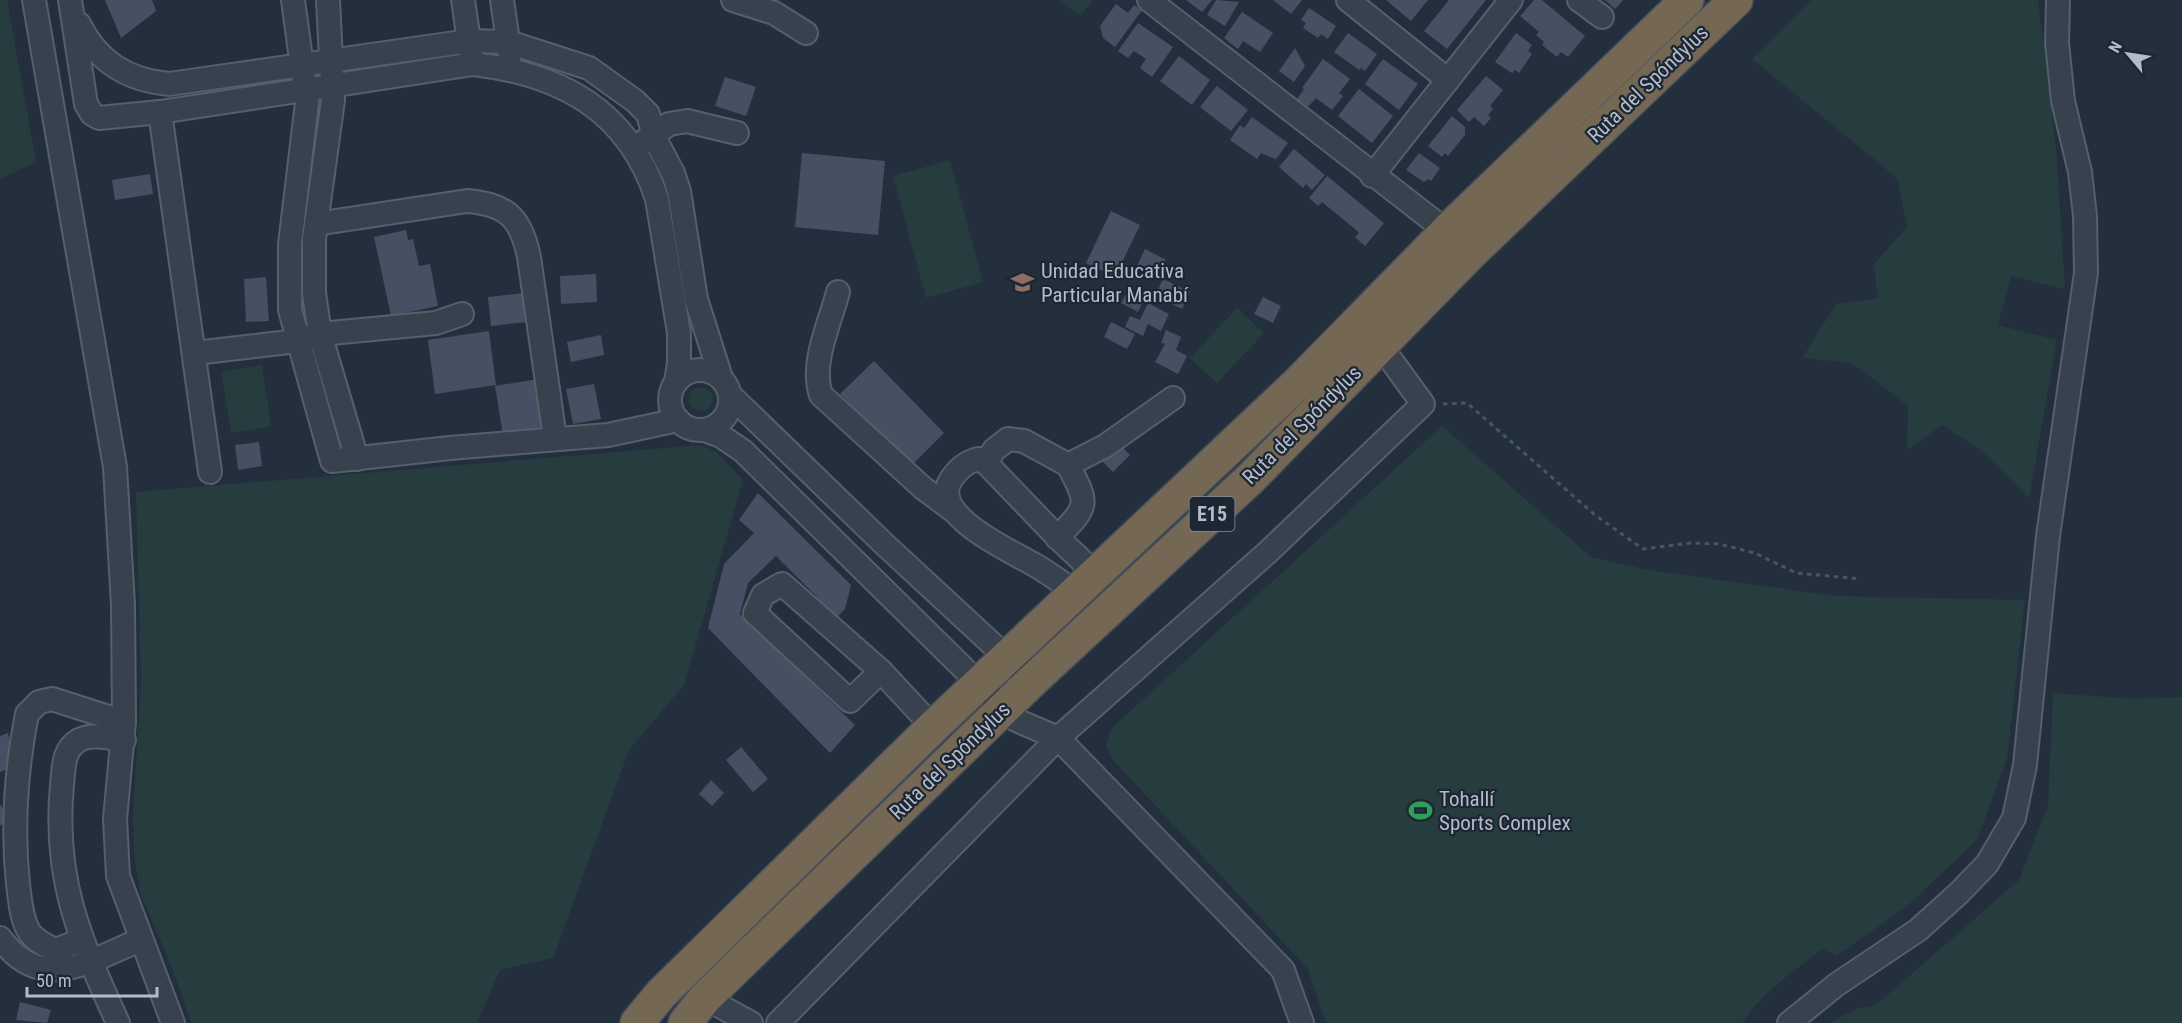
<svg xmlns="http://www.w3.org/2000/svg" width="2182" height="1023" viewBox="0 0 2182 1023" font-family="'Roboto Condensed',sans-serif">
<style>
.green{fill:#263c3f}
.building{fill:#455162}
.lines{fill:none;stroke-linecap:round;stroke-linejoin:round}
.minor-casing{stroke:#565f6c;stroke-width:26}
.highway-casing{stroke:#434c59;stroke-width:36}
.path{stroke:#44595c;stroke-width:3;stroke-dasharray:4.5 4.5;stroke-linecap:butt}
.minor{stroke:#38414e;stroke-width:22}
.highway{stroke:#746855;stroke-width:33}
.labels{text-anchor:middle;stroke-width:4.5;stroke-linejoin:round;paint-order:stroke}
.shield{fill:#1d2633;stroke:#878f9c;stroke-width:1.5}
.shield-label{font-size:20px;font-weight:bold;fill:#b4bcc9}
.street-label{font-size:21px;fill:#b4bcc9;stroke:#1d2633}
.poi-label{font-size:21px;fill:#b4bcc9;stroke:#1d2633;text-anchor:start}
</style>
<rect width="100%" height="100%" fill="#242f3e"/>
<!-- green -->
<g class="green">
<path d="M0,0H7L36,162L0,179Z"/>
<path d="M1060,0H1093L1080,16Z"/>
<path d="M1811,0H2038L2056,147L2065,289L2011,276L1998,325L2057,340L2029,498L1982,451L1942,425L1907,450L1908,406L1852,363L1802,358L1836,304L1878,298L1874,264L1907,227L1897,178L1752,59Z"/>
<path d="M950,160L983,282L926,298L893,176Z"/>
<path d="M1237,308L1264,333L1217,383L1190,358Z"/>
<path d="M262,365L271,426L231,433L221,372Z"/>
<circle cx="701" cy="399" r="12"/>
<path d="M1442,426L1591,557L1648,570L1835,596L2025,600L2007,759L1977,840L1906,907L1836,956L1823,949C1793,971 1763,992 1742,1023H1326L1308,969L1112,759L1106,746L1111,729Z"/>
<path d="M701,445L716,452L743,480L684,685L629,750L553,958L500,970L477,1023H191L174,973L141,895L134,856L133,813L141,681L136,492Z"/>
<path d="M2053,693L2134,699L2182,697V1023H1829L1856,1009L1876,1005L2019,880L2048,806Z"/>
</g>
<!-- building -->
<g class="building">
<path d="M105,0H152L156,11L121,38Z"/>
<path d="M1186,0H1212L1202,12Z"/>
<path d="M1216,0L1239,2L1225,26L1207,15Z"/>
<path d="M1273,0H1302L1291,14Z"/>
<path d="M1386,0H1428L1411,21Z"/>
<path d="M1449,0H1486L1447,49L1424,31Z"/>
<path d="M1534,0H1542L1585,36L1568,57L1561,52L1557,57L1542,45L1544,42L1536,35L1539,32L1520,16Z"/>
<path d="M1605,0H1623L1615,9Z"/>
<path d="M1116,4L1128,13L1134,5L1142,10L1115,47L1103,38L1100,26Z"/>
<path d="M1309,8L1336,26L1328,39L1321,34L1318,38L1303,28L1306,23L1301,20Z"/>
<path d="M1242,12L1273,33L1260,52L1243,41L1238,49L1224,38Z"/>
<path d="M1138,23L1173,47L1152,77L1140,68L1146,59L1134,51L1128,58L1118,51Z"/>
<path d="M1348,33L1377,54L1365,71L1361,68L1359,70L1334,52Z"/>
<path d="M1516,33L1532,45L1528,51L1532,54L1519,73L1515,70L1512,73L1495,62Z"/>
<path d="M1295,48L1305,66L1294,82L1279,71Z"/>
<path d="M1179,56L1210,80L1192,105L1160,81Z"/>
<path d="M1323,59L1350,79L1339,93L1343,96L1332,110L1316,98L1308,107L1297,99L1304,89L1302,88Z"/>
<path d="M1383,59L1418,84L1399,110L1365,84Z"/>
<path d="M1486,76L1503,90L1490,106L1493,109L1488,115L1491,118L1484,126L1474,117L1469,122L1457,110Z"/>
<path d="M725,77L756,87L746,116L715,106Z"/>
<path d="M1217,86L1248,110L1231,131L1200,107Z"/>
<path d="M1359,89L1393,116L1372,143L1338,116Z"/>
<path d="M1452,116L1465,127V135L1448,156L1445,153L1442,157L1428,146Z"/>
<path d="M1252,117L1288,143L1276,159L1261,153L1257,159L1230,140L1240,125L1244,128Z"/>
<path d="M1294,149L1325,175L1312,190L1306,184L1303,188L1279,167Z"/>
<path d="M802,153L885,161L878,235L795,227Z"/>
<path d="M1419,153L1440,168L1431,181L1428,179L1424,182L1406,170Z"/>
<path d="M150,174L153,194L115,200L112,180Z"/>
<path d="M1327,176L1384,223L1365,246L1355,237L1359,233L1355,229L1322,202L1318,206L1309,198Z"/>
<path d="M1111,211L1140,225L1115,277L1086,263Z"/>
<path d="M406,230L408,240L413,239L419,266L430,264L438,306L391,316L374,237Z"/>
<path d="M1145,249L1166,260L1157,277L1137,266Z"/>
<path d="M596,274L597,302L561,304L560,276Z"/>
<path d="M266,277L269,321L246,322L244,279Z"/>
<path d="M1163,279L1190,292L1182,309L1155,296Z"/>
<path d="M1128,291L1144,300L1138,312L1121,303Z"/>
<path d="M533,292L536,321L491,326L488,297Z"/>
<path d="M1263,297L1281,306L1273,323L1254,314Z"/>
<path d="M1148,303L1169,314L1161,331L1148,324L1143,336L1125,327L1130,316L1140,320Z"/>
<path d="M1111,322L1135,334L1127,349L1104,337Z"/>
<path d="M1166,330L1181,337L1176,350L1187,356L1178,374L1155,362L1165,344L1161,343Z"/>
<path d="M489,331L496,385L435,394L428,340Z"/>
<path d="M601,335L604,355L571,362L567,342Z"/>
<path d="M874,361L944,433L910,467L847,409L851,405L840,394Z"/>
<path d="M544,378L552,427L503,435L495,386Z"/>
<path d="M594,384L601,419L573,424L566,389Z"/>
<path d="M259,442L262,466L238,470L235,445Z"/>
<path d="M1119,444L1130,455L1113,472L1102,461Z"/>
<path d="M758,493L851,585L845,609L837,617L776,556L748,583L740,614L855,725L830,753L708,628L724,564L754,533L739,520Z"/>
<path d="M8,733L15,766L0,772V736Z"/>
<path d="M741,747L768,779L753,792L726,760Z"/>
<path d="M711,780L724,793L712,806L699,794Z"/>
<path d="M0,804L8,819L0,826Z"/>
<path d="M20,1002L51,1010L47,1023L16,1020Z"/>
</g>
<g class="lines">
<defs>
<g id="minor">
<path d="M34,0L115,467L123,605L124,722L115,819L118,876L173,1023"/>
<path d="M70,0L86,104L92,114L99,118L160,112L473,64C561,74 628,110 657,199L679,333V363L676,382"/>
<path d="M293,0L307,103L290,244V310L332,461L450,448L608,435L678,420"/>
<path d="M328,0L333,100L314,239V293L320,334L357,459"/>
<path d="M463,0L471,55"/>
<path d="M502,0L510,55"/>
<path d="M733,0L774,13L806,33"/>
<path d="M1149,0L1458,240"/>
<path d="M1348,0L1448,80"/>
<path d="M1579,0L1602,17"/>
<path d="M79,24C98,62 127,80 169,84L469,41L508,42L589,68L635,101L648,114L654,137L673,173L679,191L696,299L721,378"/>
<path d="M160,112L210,472"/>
<path d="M642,143L669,124L687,121L737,133"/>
<path d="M1372,176L1511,0"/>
<path d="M316,224L467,201C507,204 521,218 529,257L555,438"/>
<path d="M838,292C830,323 810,364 821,395L923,488L954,511"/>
<path d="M195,353L297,341L320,334L436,323L462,314"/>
<circle cx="700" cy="400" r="30"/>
<path d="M730,395L883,543L1032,681"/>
<path d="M704,430L721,436L743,451L1016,720L1058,738L1283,970L1302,1023"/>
<path d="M986,463L994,450L1008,439L1024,441L1068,465L1105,446L1173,398"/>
<path d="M1057,538C1089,505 1089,505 1068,465"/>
<path d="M1076,593C1062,583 1048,572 1033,564C1011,551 926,514 952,478C959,468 966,462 978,459L986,463L1061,541L1096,574"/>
<path d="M881,671L850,701L755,613L763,595L782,584L881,671L933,727"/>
<path d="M0,938C42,995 89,961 140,940"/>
<path d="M81,940L56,950C46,946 37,942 30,933C21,920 20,899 18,884C12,826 16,770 27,714L39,702L52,699L124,722"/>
<path d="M705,998L751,1023"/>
<path d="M118,1023C80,939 53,880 62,785C64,769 62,750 79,740C92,733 110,738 124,740"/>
<path d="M778,1023L1058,738L1268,552L1423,404L1391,360L1378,348"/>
<path d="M1789,1023L1836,985L1918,930L1959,893L1987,864L2014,818L2025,765L2048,536L2086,273L2085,216L2080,172L2063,101L2057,43L2058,0"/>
</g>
<g id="highway">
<path d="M637,1023L661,994L933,727L1297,384L1447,231L1687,0"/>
<path d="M685,1023L705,998L1032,681L1251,478L1472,252L1736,0"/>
</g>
</defs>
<!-- minor casing -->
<use href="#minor" class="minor-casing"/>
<!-- highway casing -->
<use href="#highway" class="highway-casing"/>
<!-- path -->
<path class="path" d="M1443,404L1467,403L1595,515L1643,549L1690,543L1719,544L1755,553L1796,573L1861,579"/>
<!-- minor -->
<use href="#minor" class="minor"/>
<!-- highway -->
<use href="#highway" class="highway"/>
</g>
<!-- icons -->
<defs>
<symbol id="school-bare" viewBox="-9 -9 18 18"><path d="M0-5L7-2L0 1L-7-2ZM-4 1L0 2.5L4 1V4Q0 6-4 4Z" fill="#8d6e63" stroke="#1d2633" stroke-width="2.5" paint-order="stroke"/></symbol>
<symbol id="stadium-bare" viewBox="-9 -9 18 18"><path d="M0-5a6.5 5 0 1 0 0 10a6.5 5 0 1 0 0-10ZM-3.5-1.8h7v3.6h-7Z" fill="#2e9e5b" stroke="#1d2633" stroke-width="2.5" paint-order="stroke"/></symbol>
</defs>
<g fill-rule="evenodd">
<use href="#school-bare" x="1006" y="266" width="33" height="33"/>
<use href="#stadium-bare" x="1404" y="794" width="33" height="33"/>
</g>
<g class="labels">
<!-- shield labels -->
<rect class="shield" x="1189.5" y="497" width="45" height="34" rx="4.5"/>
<g class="shield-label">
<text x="1212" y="521">E15</text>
</g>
<!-- street labels -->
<g class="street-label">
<text transform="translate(1648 84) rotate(-44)" y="7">Ruta del Spóndylus</text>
<text transform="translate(1302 425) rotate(-45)" y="7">Ruta del Spóndylus</text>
<text transform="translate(950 761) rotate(-44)" y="7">Ruta del Spóndylus</text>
</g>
<!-- poi labels -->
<g class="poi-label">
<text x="1041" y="278">Unidad Educativa<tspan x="1041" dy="24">Particular Manabí</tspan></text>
<text x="1439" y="806">Tohallí<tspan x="1439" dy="24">Sports Complex</tspan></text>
</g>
</g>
<!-- north arrow -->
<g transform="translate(2128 54) rotate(299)" stroke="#1d2633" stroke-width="4.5" paint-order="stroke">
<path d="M0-4.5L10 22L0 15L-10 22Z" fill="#b4bcc9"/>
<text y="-9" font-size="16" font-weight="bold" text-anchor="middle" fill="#b4bcc9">N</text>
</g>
<!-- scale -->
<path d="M27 987v9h130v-9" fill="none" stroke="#b4bcc9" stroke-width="3"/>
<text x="36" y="987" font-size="18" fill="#b4bcc9" stroke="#1d2633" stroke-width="4.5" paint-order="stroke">50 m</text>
</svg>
